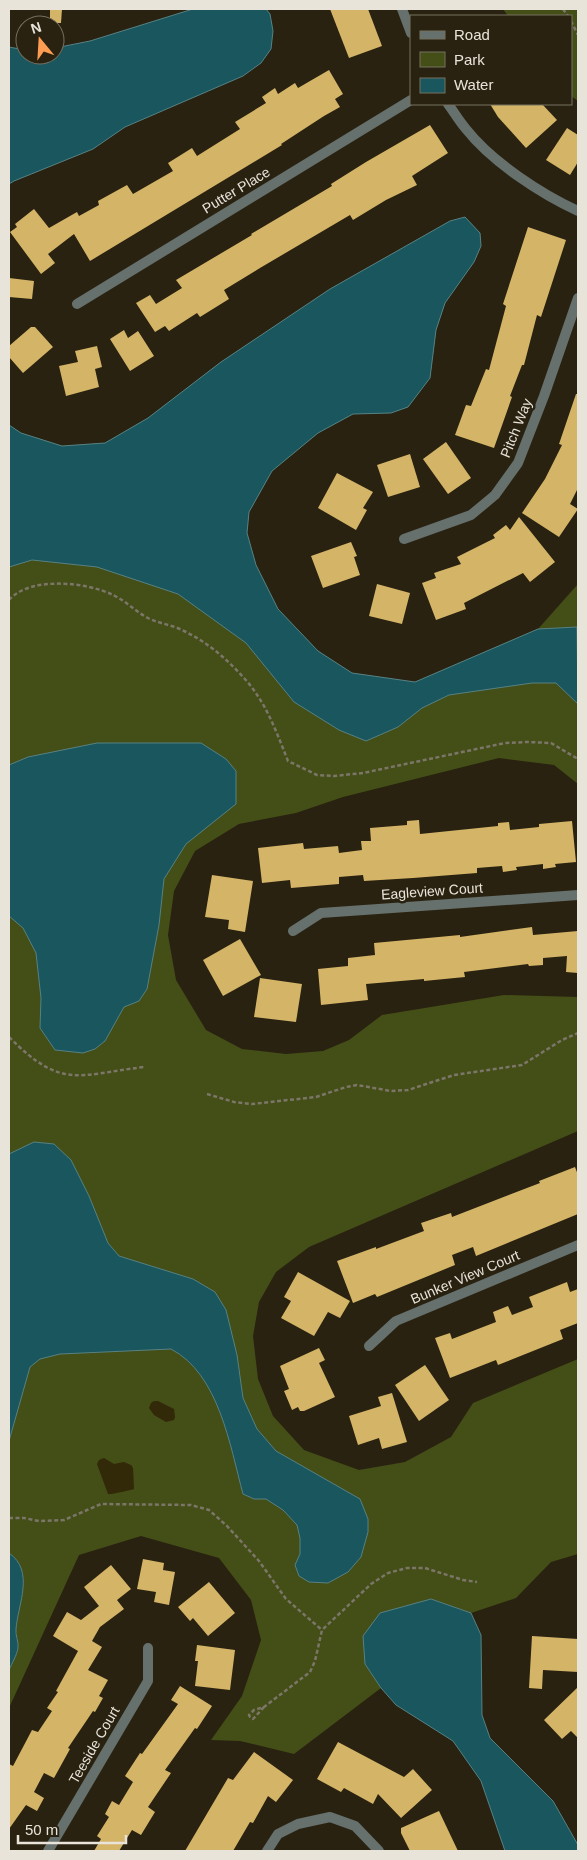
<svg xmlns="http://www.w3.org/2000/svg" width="587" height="1860" viewBox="0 0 587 1860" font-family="Helvetica,sans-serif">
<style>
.green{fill:#444e17}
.sand{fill:#312908}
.water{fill:#19565e;stroke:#578183}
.building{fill:#d4b467}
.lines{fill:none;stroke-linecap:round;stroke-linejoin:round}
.path{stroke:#7c7668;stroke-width:2.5;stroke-dasharray:4 2.5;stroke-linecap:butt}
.minor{stroke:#66706c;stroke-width:10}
.labels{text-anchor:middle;stroke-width:5;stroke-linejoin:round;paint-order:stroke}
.street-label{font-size:14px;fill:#e9e4da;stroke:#292211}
</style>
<rect width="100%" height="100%" fill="#292211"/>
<!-- green -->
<g class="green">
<path d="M503,9H578V101L571,96V16H508Z"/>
<path d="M465,217L480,233L481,246L474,262L445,303L436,330L430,378L408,407L391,413L353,414L318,433L272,471L249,512L247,533L256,565L278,609L318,651L352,673L415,682L538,629L578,584V784L554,765L499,758L343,797L296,813L239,824L195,851L174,891L168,935L176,980L206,1030L242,1049L286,1054L323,1051L349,1040L382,1015L504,995L578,997V1131L309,1247L276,1272L259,1302L253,1336L258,1379L273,1416L304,1450L359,1470L405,1462L451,1437L473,1403L578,1359V1554L551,1562L516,1598L471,1613L431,1599L365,1664L381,1688L294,1754L240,1741L211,1740L242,1696L261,1640L251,1600L219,1558L141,1536L79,1555L9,1708V425L21,433L62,446L105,443L148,418L221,362L330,289L450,221Z"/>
</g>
<!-- sand -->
<g class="sand">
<path d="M154,1401H158L174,1409L175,1417L174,1420L166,1422L154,1415L149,1408L151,1403Z"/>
<path d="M104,1458L114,1464L124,1462L131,1465L133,1468L134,1489C131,1490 110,1495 108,1494L97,1464L99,1460Z"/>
</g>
<!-- water -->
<g class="water">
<path d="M193,9H266L270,14L273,31L271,49L261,63L243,76L125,127L93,149L14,181L9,184V47L25,50V55H55V48L90,41Z"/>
<path d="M465,217L480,233L481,246L474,262L445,303L436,330L430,378L408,407L391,413L353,414L318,433L272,471L249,512L247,533L256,565L278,609L318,651L352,673L415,682L538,629L577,627L578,704L556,683H532L449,695L422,708L398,727L366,741L339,730L294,702L246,643L178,594L97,567L32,560L9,567V425L21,433L62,446L105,443L148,418L221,362L330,289L450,221Z"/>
<path d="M97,743H201L226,759L236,771V804L186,844L164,879L159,925L147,989L139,1001L124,1007L105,1041L95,1049L83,1053L55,1050L40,1028L41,998L36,953L23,928L9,916V765L28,757Z"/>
<path d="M34,1142L54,1144L71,1160L89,1196L108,1243L119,1256L193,1279L215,1292L226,1310L237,1355L243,1398L257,1429L276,1451L360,1499L368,1519V1532L361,1557L348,1572L328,1583L309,1582L299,1576L295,1565L300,1554V1538L297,1525L283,1510L266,1499H254L243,1494C230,1446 219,1374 171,1349L60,1354L40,1359L30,1367L9,1441V1154Z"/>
<path d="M9,1553C35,1571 18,1604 16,1629C15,1635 19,1642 18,1648C17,1655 12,1663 9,1670Z"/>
<path d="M431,1599L471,1613L481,1635L482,1715L490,1738L553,1801L578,1845V1851H505L481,1781L453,1741L396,1705L381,1688L365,1664L363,1636L380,1613Z"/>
</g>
<!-- building -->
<g class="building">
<path d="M50,9H62L61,23H50Z"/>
<path d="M330,9H368L382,46L349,58Z"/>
<path d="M329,70L343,94L335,99L340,107L324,116L281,144L282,145L90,261L74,234L48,254L55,263L41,274L10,232L17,227L15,224L34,209L49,228L77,212L79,216L99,205L98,201L127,185L133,194L173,171L168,163L192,148L197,156L240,129L235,122L266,103L262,97L275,88L278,94L295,83L298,88Z"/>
<path d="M490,104H542L557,120L526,148L498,117Z"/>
<path d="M430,125L448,153L412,176L417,185L386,200L353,220L350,215L260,268L224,290L229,299L200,317L197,313L169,331L165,326L155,332L136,303L150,295L156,304L182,288L176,280L252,235L251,234L332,186L331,184L366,162Z"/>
<path d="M567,128L578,135V162L570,175L546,160Z"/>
<path d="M528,227L566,240L541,317L537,315L524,365H522L510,396L512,397L494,448L455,435L466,405L471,406L486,369L489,370L506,306L503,304Z"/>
<path d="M9,278L34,281L32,299L9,297Z"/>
<path d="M31,327H35L53,347L23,373L9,357V346Z"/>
<path d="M124,330L128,338L138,331L154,356L130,371L110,339Z"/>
<path d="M97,346L102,367L95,369L99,387L66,396L59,366L78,362L75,351Z"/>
<path d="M576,394H578V488L570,504L578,509L559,537L522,513L545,479L562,445L559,444Z"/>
<path d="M446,442L471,478L448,494L423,459Z"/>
<path d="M410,454L420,487L388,497L377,465Z"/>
<path d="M337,473L373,492L363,508L367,510L356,530L318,508Z"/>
<path d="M519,517L555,562L530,582L523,573L464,603L466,609L436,620L422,583L436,578L434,573L461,564L457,557L495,538L493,535L506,525L510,530Z"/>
<path d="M351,542L357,556L354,557L360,575L323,588L311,556Z"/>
<path d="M377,584L410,593L402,624L369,616Z"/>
<path d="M419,820L420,834L498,826V823L509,822L510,830L539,827V824L572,821L576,862L555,864L556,867L543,869V864L516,867L517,870L503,872L502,866L477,868V873L413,878L364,881L363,875L339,877V884L291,888L290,880L262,883L258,848L303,843L304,849L338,846L339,853L362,850L361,841H371L370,828L407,825V821Z"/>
<path d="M212,875L253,881L245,932L228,929L229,920L205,917Z"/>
<path d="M532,927L533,935L578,931V973L566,972L567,956L543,958V965L529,966L528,964L464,972L465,977L424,981V979L366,984L368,1000L321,1005L318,969L348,966V958L375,955L374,943L460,935V937Z"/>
<path d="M240,939L261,975L223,996L203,960Z"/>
<path d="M260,978L302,984L296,1022L254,1017Z"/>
<path d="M575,1167L578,1175V1214L476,1256L473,1247L452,1255L455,1265L377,1297L375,1294L353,1303L337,1261L376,1247V1249L424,1231L421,1223L451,1213L452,1217L540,1183L539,1181Z"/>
<path d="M298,1272L350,1301L340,1318L328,1312L314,1336L281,1318L291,1301L284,1297Z"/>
<path d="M567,1282L570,1292L578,1289V1323L560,1330L563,1339L498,1365L496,1360L450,1378L435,1338L450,1333L452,1339L496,1322L493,1312L508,1306L512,1315L533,1307L529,1297Z"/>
<path d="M319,1348L325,1360L319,1363L335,1397L304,1411H300L298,1407L292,1410L284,1391L289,1389L280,1366Z"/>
<path d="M425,1365L449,1400L419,1421L395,1385Z"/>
<path d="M392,1393L407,1442L382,1449L379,1438L358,1445L349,1416L381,1406L378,1397Z"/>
<path d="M143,1559L164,1563L163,1570L175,1572L169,1605L154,1602L156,1592L137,1589Z"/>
<path d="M111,1565L131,1589L117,1600L124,1609L100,1627L92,1641L102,1647L88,1670L108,1680L99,1696L103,1698L95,1712L93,1711L68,1748L70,1749L54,1778L44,1773L34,1792L44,1798L37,1811L26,1805L9,1829V1764L13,1766L32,1730L38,1732L52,1711L47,1708L58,1692L56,1691L78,1651L53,1636L67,1612L81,1620L99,1606L84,1587Z"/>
<path d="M209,1582L235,1613L208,1636L193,1618L190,1621L178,1607Z"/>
<path d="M532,1636L578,1639V1672L543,1670L542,1689L529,1688Z"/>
<path d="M197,1645L235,1650L230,1690L195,1686L198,1661H195Z"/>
<path d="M180,1686L212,1706L197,1729L195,1728L165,1770L171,1773L148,1807L155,1812L141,1835L132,1830L119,1851H94L101,1839L97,1836L109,1817L105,1814L112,1801L119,1805L133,1782L125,1776L140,1753L142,1754L178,1704L171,1700Z"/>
<path d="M578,1687V1738L571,1731L562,1739L544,1720Z"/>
<path d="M338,1742L404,1777L413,1769L432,1790L401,1818L378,1794L373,1804L344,1788L341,1792L317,1779Z"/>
<path d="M254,1752L293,1780L276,1802L268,1796L253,1823L250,1822L233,1851H185L228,1778L233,1780Z"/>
<path d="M439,1811L458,1851H410L401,1833V1828Z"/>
</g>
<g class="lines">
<!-- path -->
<g class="path">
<path d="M563,9L568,16"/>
<path d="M571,21L578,35"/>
<path d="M9,600C30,576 87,582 113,595C126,601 136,612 148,618C160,624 173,625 184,631C207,642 227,659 244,678C266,702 276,731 288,761L317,775L334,776L363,773L505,743L527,742L551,743L578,759"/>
<path d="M9,1037C62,1090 77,1075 144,1067"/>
<path d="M207,1094L234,1102L252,1104L316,1097L346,1087L357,1085L391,1091L408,1090L454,1075L522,1065L562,1040L578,1033"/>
<path d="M9,1518H24L39,1521L64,1520L101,1504L191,1505L209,1510L227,1526L259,1561L286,1599L322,1630"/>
<path d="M264,1707L253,1719L250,1717L249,1715L254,1710L264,1707L310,1672L315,1661L322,1630L371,1584L388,1573L407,1568H425L463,1580L477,1582"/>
</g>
<!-- minor -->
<g class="minor">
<path d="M402,9L411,33"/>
<path d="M448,104C454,112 459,121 466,129C492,162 541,194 578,211"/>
<path d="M77,304L411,100"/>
<path d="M404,539L471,515L495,495L518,463L544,396L578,298"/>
<path d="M293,931L321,913L578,895"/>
<path d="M369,1346L396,1321L578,1245"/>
<path d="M48,1851L148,1681V1648"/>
<path d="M267,1851L278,1834L298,1824L330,1817L355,1826L379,1851"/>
</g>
</g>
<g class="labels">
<!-- street labels -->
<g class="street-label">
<text transform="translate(236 190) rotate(-31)" y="5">Putter Place</text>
<text transform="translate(516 428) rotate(-68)" y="5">Pitch Way</text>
<text transform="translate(432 891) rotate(-4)" y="5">Eagleview Court</text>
<text transform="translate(465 1277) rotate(-23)" y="5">Bunker View Court</text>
<text transform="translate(94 1745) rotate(-60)" y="5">Teeside Court</text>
</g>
</g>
<!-- border -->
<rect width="587" height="1860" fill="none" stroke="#e9e4da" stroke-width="20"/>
<!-- legend -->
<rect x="410" y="15" width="162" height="90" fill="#292211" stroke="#767061"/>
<rect x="420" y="31" width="25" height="8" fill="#66706c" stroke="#767061"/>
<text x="454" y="40" font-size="15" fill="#e9e4da">Road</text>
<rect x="420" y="52" width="25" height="15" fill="#444e17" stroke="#767061"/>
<text x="454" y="65" font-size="15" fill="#e9e4da">Park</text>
<rect x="420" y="78" width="25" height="15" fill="#19565e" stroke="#767061"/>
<text x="454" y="90" font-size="15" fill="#e9e4da">Water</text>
<!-- north arrow -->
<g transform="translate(40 40) rotate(342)"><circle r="24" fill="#292211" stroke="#767061"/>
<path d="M0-4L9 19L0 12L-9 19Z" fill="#fc9d53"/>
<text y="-8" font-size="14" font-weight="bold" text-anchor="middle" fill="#e9e4da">N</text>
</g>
<!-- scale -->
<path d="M18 1835v8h108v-8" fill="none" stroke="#e9e4da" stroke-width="2.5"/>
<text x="25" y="1835" font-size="15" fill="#e9e4da" stroke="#292211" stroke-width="4" paint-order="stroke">50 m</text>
</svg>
